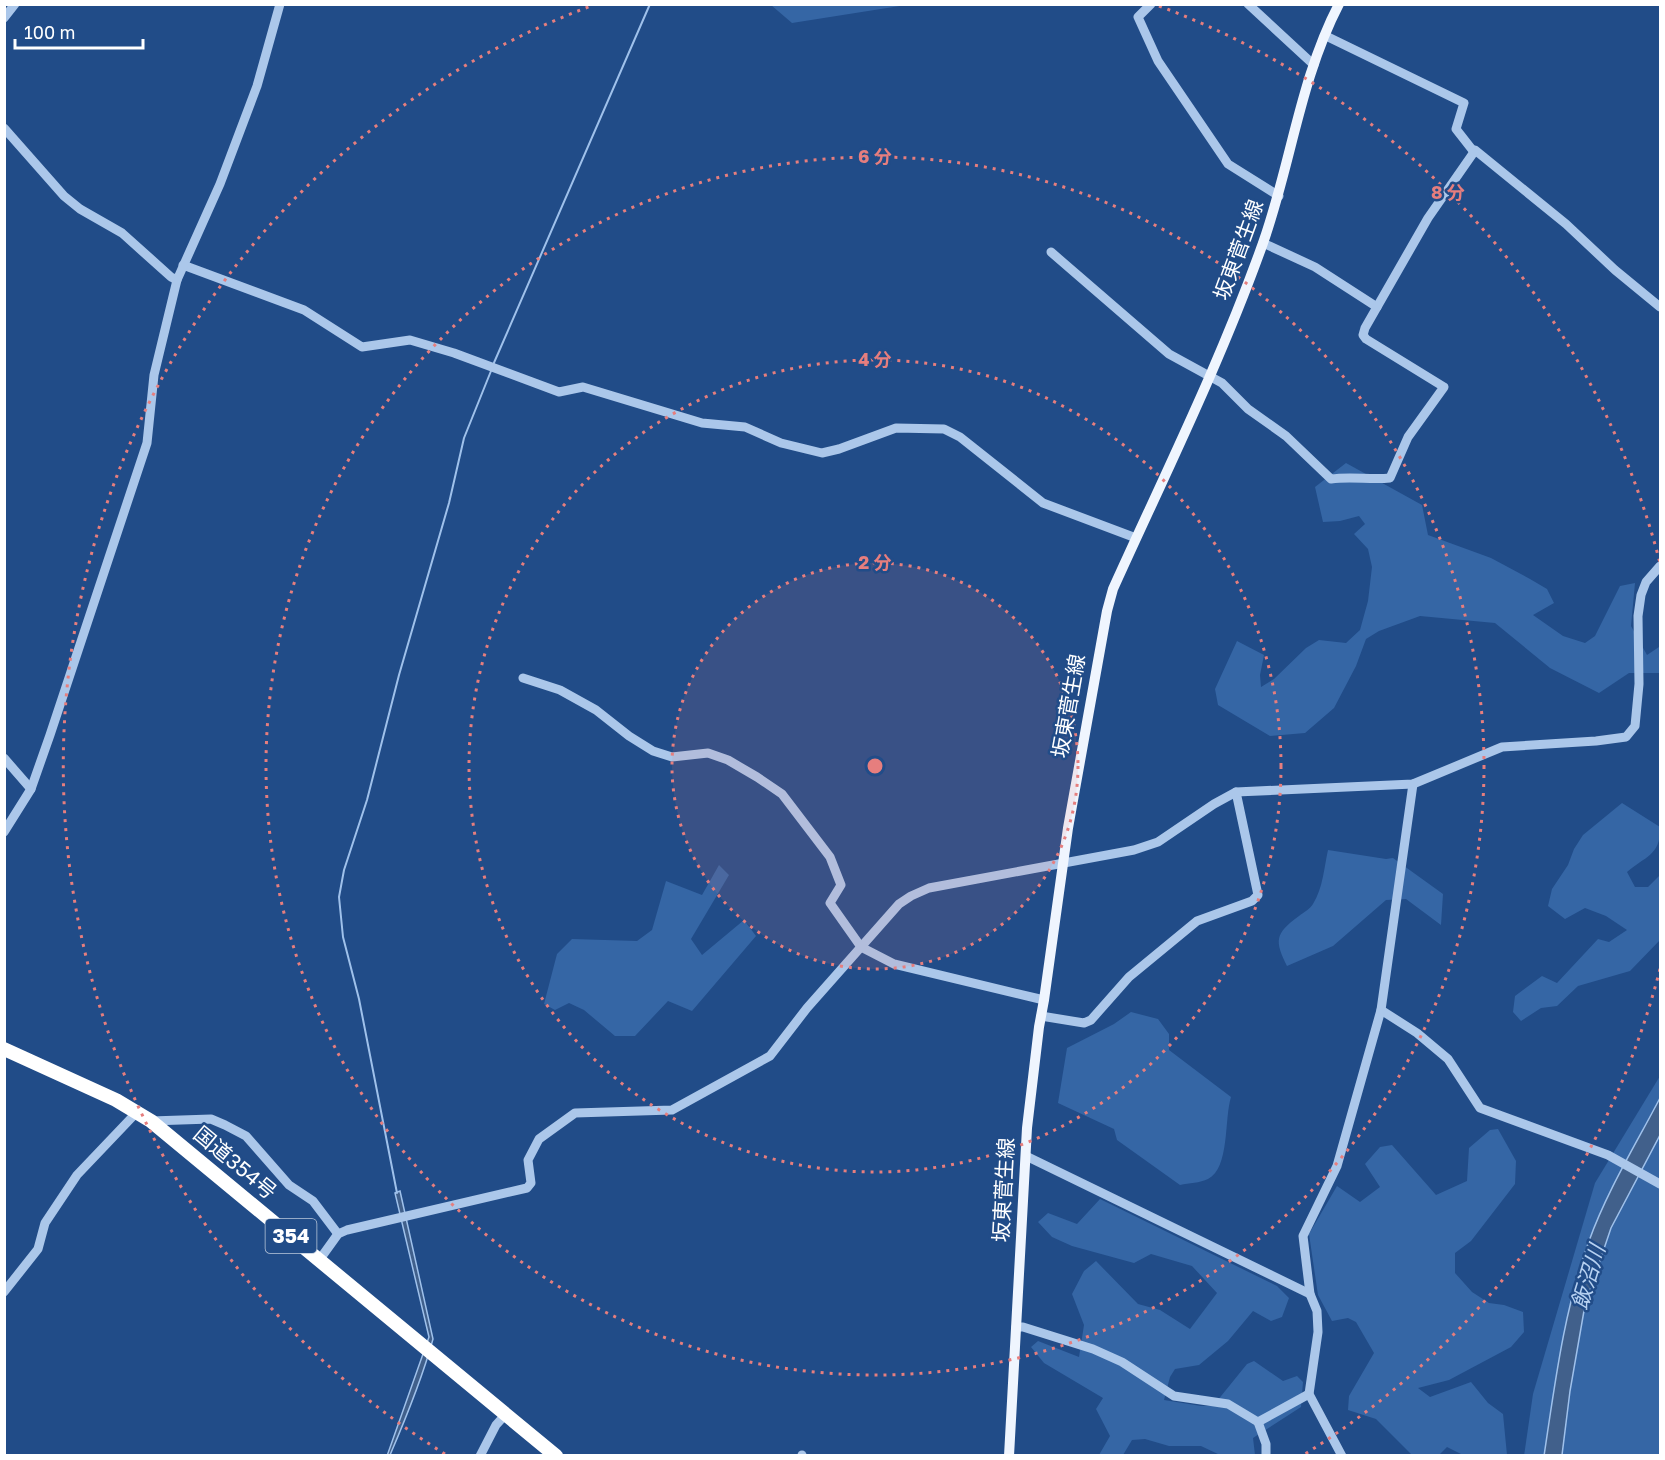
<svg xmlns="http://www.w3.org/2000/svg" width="1665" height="1460" viewBox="0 0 1665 1460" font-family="'Golos Text','Noto Sans JP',sans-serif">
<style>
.green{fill:#3566a5}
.water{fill:#41608b;stroke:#9fc1eb;stroke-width:1.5}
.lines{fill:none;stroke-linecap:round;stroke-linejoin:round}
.stream{stroke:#9fc1eb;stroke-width:2}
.minor{stroke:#abc7ea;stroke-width:9}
.major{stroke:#eff5fe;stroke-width:10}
.highway{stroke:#fff;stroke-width:14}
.ring{fill:none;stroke:#e67e7e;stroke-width:3;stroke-dasharray:3 6}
.labels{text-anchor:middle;stroke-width:5;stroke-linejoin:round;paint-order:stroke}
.shield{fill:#214c88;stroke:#bcc9db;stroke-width:1.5}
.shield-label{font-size:20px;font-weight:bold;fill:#fff}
.street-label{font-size:21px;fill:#fff;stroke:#214c88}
.water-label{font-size:22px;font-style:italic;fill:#b7d1f1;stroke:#214c88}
.centre{fill:#e67e7e;stroke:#214c88;stroke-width:3}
.ring-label{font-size:18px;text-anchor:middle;font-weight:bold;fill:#e67e7e;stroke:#214c88;stroke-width:5;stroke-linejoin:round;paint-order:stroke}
</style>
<rect width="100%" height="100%" fill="#214c88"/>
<!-- green -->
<g class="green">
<path d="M771,5H906L792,23Z"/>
<path d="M1346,463L1422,505L1428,535L1491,558L1530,579L1547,589L1554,603L1533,615L1563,636L1585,643L1595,636L1620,586L1635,583L1631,626L1647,655L1659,647L1660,643V673H1629L1599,693L1550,668L1495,623L1420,616L1379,631L1366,639L1356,666L1334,708L1305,733L1270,736L1218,705L1215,689L1237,641L1264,655L1260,675L1261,687L1274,679L1306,648L1319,640L1346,643L1360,630L1368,601L1372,567L1368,549L1354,534L1365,524L1359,516L1340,521L1323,522L1315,487Z"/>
<path d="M1622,803L1660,827C1661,855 1646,856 1627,872L1635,887H1648L1660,875V940L1630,971L1578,986L1557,1006L1541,1008L1521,1021L1513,1012L1515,996L1542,976L1557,983L1598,939L1609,942L1627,930L1606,916L1585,908L1565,919L1548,906L1552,889L1568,865L1574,849L1583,835Z"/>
<path d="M1328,850L1386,859L1393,858L1443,894L1441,925L1406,899L1386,900L1333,946L1287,966C1275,941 1274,934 1299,916C1304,912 1310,909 1313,904C1323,888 1324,868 1328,850Z"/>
<path d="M719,865L729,875L691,939L702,955L744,920L756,936L692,1011L668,1001L635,1036H615L584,1010L569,1003L555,1010L544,1004L557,954L572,939L637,941L652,930L666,881L702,895Z"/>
<path d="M1131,1012L1158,1019L1169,1034V1050L1231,1097C1224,1119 1230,1168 1208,1179C1200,1183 1189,1183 1180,1185L1117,1140L1114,1129L1058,1103L1067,1048L1114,1024Z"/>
<path d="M1660,1076V1455L1524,1456L1533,1394L1595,1183Z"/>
<path d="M1498,1129L1516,1161L1515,1184L1471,1241L1455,1253V1273L1472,1292L1489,1303L1504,1305L1523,1312L1524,1332L1511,1347L1449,1380L1418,1388L1430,1397L1471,1382L1488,1403L1503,1414L1507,1455H1463L1447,1447L1439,1455H1412L1376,1419L1348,1410L1349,1396L1374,1353L1356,1322L1348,1318L1332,1321L1318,1295L1309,1234L1337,1186L1360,1202L1380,1187L1365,1164L1380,1147L1392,1145L1436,1195L1467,1181L1469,1148L1490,1130Z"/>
<path d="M1100,1199L1277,1286L1289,1298L1282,1317L1271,1321L1253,1311L1228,1341L1199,1365L1175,1369L1170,1377L1164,1400L1201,1406H1213L1247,1364L1254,1361L1283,1381L1297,1376L1303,1382L1301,1407L1253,1438L1255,1455H1220L1201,1446H1169L1145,1439L1132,1440L1123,1455H1099L1110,1436L1096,1409L1103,1398L1044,1363L1031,1347L1038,1341L1079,1357L1084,1325L1072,1294L1084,1271L1096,1261L1138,1304L1160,1310L1190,1329L1217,1293L1192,1266L1151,1254L1134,1263L1072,1246L1052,1237L1038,1222L1048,1213L1077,1224Z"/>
</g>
<!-- water -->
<g class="water">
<path d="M1660,1098V1135L1611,1228L1585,1305L1570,1391L1562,1455L1544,1456C1555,1383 1564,1310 1589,1241C1607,1191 1636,1144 1660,1098Z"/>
<path d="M400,1191L433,1339C422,1379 406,1418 390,1455L387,1456L429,1337L395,1193Z"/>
</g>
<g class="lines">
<!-- stream -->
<g class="stream">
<path d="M493,365L650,4"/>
<path d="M397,1193L359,999L343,937L339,897L344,870L367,800L399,675L449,503L464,438L491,371"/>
</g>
<!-- minor -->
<g class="minor">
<path d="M1151,4L1138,17L1158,61L1228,164L1279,196"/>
<path d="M1248,4L1314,65"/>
<path d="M4,18L15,4"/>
<path d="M1326,36L1464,103L1456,129L1474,152L1475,150L1566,224L1615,270L1660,307"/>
<path d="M4,128L64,196L80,209L122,233L171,277L177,280"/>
<path d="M1263,243L1315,267L1377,307"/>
<path d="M1051,252L1169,354L1222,383L1248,409L1286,436L1331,479C1351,476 1370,480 1390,478L1408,437L1444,387L1366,339L1363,335L1365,328L1428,218L1474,152"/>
<path d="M183,265L304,310L362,347L410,340L454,353L559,392L583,387L702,423L745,427L781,443L822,453L839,449L896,428L944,429L960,437L1043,503L1136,538"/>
<path d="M523,678L560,690L596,710L629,736L653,751L672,757L708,753L728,760L757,777L782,794L830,857L841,885L830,903L861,947L894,964L1044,1000"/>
<path d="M4,758L31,789"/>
<path d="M4,832L31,789L50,735L147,443L154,375L177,280L220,184L257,86L280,4"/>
<path d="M1381,1010L1417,1033L1448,1059L1480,1108L1608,1155L1660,1184"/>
<path d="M1041,1016L1084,1023L1091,1020L1129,977L1197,921L1252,901L1258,895L1236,792"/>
<path d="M151,1121L211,1119L225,1125L246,1136L289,1185L313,1201L338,1234"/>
<path d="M1026,1156L1310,1294"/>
<path d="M320,1259L338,1234L347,1230L527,1188L531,1183L528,1160L539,1139L575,1113L672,1110L770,1056L807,1008L899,904L911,896L929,888L1134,850L1158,842L1214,804L1236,792L1413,784L1502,747L1596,741L1626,737L1635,726L1639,684L1638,616L1641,595L1646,582L1660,566"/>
<path d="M4,1292L38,1249L45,1223L77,1175L137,1112"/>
<path d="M1016,1327H1023L1093,1349L1122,1362L1174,1396L1228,1404L1258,1422L1266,1444V1456"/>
<path d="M1258,1422L1309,1394"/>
<path d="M480,1456L496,1425L506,1414"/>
<path d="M802,1456V1455"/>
<path d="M1342,1456L1309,1394L1318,1332L1317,1311L1310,1294L1303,1236L1337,1166L1381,1010L1413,784"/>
</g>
<!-- major -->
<path class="major" d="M1009,1456L1027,1128L1039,1027L1044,1000L1068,828L1107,611L1113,589C1165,474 1221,361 1263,243C1291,164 1300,79 1339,4"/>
<!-- highway -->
<path class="highway" d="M4,1049L116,1100L151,1121L556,1456"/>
</g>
<!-- distance rings -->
<circle cx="875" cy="766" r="203" fill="#e67e7e" fill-opacity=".12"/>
<g class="ring">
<circle cx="875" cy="766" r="203"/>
<circle cx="875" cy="766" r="406"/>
<circle cx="875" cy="766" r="609"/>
<path d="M1660 969A811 811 0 0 1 1305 1454M445 1454A811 811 0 0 1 591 6M1159 6A811 811 0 0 1 1660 563"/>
</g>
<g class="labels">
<!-- shield labels -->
<rect class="shield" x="265.5" y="1219" width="51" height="34" rx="4.5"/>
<g class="shield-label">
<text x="291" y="1243">354</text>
</g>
<!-- street labels -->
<g class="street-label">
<text transform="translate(1239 250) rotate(-70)" y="7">坂東菅生線</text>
<text transform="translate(1069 706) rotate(-80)" y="7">坂東菅生線</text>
<text transform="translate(235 1163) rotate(40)" y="7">国道354号</text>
<text transform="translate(1004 1190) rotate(-87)" y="7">坂東菅生線</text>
</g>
<!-- water labels -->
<g class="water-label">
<text transform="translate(1588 1277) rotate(-73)" y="8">飯沼川</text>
</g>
</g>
<circle cx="875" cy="766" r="9" class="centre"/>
<g class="ring-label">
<text x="875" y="163">6 分</text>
<text x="1448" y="199">8 分</text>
<text x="875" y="366">4 分</text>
<text x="875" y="569">2 分</text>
</g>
<!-- border -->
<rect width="1665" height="1460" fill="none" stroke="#ffffff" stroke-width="12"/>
<!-- scale -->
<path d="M15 39v9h128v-9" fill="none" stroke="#ffffff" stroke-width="3"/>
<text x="24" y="39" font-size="18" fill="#ffffff" stroke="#214c88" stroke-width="4.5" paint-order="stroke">100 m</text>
</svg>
